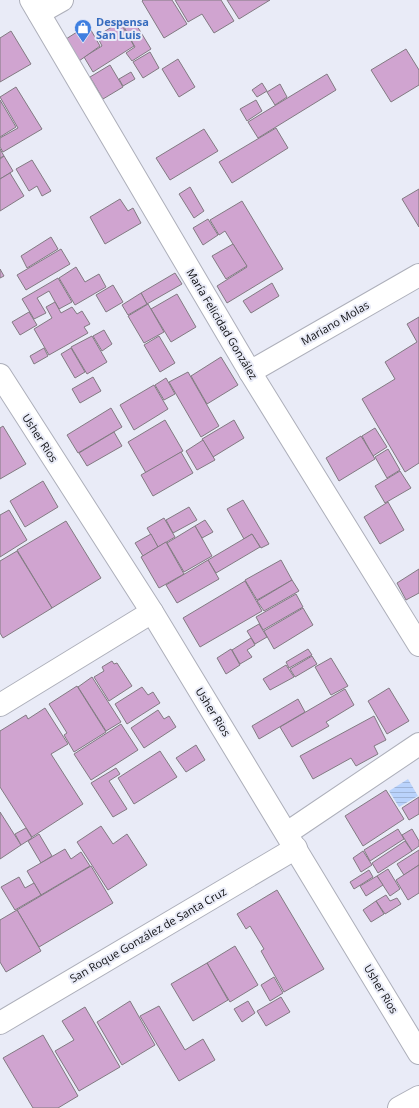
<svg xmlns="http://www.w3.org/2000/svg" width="419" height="1108" viewBox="0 0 419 1108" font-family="'Open Sans',sans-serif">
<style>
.water{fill:url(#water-rules)}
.building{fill:#d0a4d0;stroke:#827a82}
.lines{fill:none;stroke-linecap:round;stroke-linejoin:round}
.minor-casing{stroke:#adafba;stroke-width:24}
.minor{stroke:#fff;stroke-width:22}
.labels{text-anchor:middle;stroke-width:4;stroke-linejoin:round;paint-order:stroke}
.shop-label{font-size:11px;font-weight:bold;fill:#366cbe;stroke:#e9ebf7;text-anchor:start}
.street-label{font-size:11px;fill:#0f1013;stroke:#e9ebf7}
</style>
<defs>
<pattern id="water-rules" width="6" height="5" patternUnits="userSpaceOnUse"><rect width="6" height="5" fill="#bad3fc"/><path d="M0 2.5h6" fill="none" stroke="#9fb4d7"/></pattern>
</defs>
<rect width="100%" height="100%" fill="#e9ebf7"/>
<!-- water -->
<path class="water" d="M408,779L418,796L399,807L389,791Z"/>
<!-- building -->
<g class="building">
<path d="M143,0H172L187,24L164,38L142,1Z"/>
<path d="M175,0H221L234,21L214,33L202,14L188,22Z"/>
<path d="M227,0H270L239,19Z"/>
<path d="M134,21L151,49L132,61L126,53L135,47L124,27Z"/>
<path d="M120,22L134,46L93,72L84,57L102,46L97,36Z"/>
<path d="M88,25L100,46L79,61L66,39Z"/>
<path d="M11,31L31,64L0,82V38Z"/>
<path d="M406,49L419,70V85L391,102L371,70Z"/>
<path d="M150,52L159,68L143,78L133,62Z"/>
<path d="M178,59L195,87L179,97L162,69Z"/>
<path d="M110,65L123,87L103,99L90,77Z"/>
<path d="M131,72L135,79L123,86L119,79Z"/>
<path d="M327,74L336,90L258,138L248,122Z"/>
<path d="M262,83L267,91L257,97L252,90Z"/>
<path d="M280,84L287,97L275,105L267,92Z"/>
<path d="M16,87L42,129L3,152L0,147V138L18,128L0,97Z"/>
<path d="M0,100L16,127L0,137Z"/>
<path d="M256,100L262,111L247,121L240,109Z"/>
<path d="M276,128L288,148L232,183L219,162Z"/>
<path d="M204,129L218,151L170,180L156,158Z"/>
<path d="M0,149L4,156L0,158Z"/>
<path d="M4,156L13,171L0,179V159Z"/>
<path d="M32,160L51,191L42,196L37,186L29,191L16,169Z"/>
<path d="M10,173L24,196L0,211V179Z"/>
<path d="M190,187L204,211L194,218L179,194Z"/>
<path d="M419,189V227L402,199Z"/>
<path d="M120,199L128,211L133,208L141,223L105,244L90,217Z"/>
<path d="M242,201L283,269L227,303L217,286L247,267L225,231L219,235L210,220Z"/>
<path d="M208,219L218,235L203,245L193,228Z"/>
<path d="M51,237L58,249L27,268L21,256Z"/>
<path d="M233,244L247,266L226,279L212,256Z"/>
<path d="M61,249L70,264L26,290L17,275Z"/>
<path d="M76,267L85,282L99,274L106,287L75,305L59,278Z"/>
<path d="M0,269L4,276L0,278Z"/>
<path d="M175,273L182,284L147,304L141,293Z"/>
<path d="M58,278L72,302L59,309L49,291L37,298L46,313L34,319L22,299Z"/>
<path d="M272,283L279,296L251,313L243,301Z"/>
<path d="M113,285L123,302L106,312L96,295Z"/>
<path d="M141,293L147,304L128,315L122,305Z"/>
<path d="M177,294L196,327L171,342L151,309Z"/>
<path d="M55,302L61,313L72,307L77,314L82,311L90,324L84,327L88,333L49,355L34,329L52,318L46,307Z"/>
<path d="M148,304L164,332L144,343L128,316Z"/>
<path d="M29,312L37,325L20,335L12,322Z"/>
<path d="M419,317V463L405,472L362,399L395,379L385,362L417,342L407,324Z"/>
<path d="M104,330L112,344L102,351L93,336Z"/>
<path d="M92,336L107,362L87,374L71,347Z"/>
<path d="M159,336L175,363L160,372L144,345Z"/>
<path d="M44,348L48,356L34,364L30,356Z"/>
<path d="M71,348L85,372L75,378L61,354Z"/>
<path d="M221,357L238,385L207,404L191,376Z"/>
<path d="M188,372L219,426L201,437L169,382Z"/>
<path d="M93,377L101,391L80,403L72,389Z"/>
<path d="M166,378L175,394L164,400L155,385Z"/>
<path d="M154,385L168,409L134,430L120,405Z"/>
<path d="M111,408L122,427L78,453L67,435Z"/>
<path d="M165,420L183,451L146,473L128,442Z"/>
<path d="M234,420L244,438L213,457L202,439Z"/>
<path d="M3,426L26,464L0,479V428Z"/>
<path d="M375,428L387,447L373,456L362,436Z"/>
<path d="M114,432L122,446L87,466L79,453Z"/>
<path d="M361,436L375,459L339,481L326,458Z"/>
<path d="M203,440L215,460L197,470L186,451Z"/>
<path d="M388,449L400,470L387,478L375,457Z"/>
<path d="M181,452L193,473L153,496L141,475Z"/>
<path d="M400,471L411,488L385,503L375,486Z"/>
<path d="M43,481L58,507L25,527L10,501Z"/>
<path d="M243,500L269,544L261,548L252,534L244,539L227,509Z"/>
<path d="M388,502L404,530L380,544L364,517Z"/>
<path d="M189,507L197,520L173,533L166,520Z"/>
<path d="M9,510L27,540L0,557V515Z"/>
<path d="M164,518L175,537L158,547L147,528Z"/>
<path d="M205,520L213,532L202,538L195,526Z"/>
<path d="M66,521L101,578L52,608L17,550Z"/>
<path d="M195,526L212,556L184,572L167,543Z"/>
<path d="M151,534L158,547L143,556L135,543Z"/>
<path d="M252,534L260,547L216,573L208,560Z"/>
<path d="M166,542L184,574L159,588L141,557Z"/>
<path d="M17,551L52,608L3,638L0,633V561Z"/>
<path d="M208,560L219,579L177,603L166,585Z"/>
<path d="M281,560L292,580L257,600L245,580Z"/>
<path d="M419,569V593L406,600L397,583Z"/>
<path d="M292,580L299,591L264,611L257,601Z"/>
<path d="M245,581L262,611L200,647L183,618Z"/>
<path d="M296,594L303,607L263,630L256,617Z"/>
<path d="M303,608L313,625L274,649L264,631Z"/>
<path d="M259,624L267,637L255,644L247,631Z"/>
<path d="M251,638L255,645L247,650L252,657L240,664L232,650Z"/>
<path d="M231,649L240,665L226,674L217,658Z"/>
<path d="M308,649L312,655L289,668L286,662Z"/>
<path d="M312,656L317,664L295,677L290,669Z"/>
<path d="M331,658L348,686L331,695L315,667Z"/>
<path d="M112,661L114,664L117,663L132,686L109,701L94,677L104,671L102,667Z"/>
<path d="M286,665L294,677L270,690L263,679Z"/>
<path d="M92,677L121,722L106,731L78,687Z"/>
<path d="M77,686L106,732L74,752L64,735L67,733L49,704Z"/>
<path d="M142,687L148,695L153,692L160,703L127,724L115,704Z"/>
<path d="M389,688L409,721L387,734L368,701Z"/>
<path d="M345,689L354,705L326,722L329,726L292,747L280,727Z"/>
<path d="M298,699L305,712L259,739L252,726Z"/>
<path d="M45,708L68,744L51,754L83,804L32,837L0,787V731L26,715L28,719Z"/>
<path d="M158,710L164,719L169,716L176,727L144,748L131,728Z"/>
<path d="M374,716L386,740L374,746L378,754L356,766L351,758L313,779L300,756Z"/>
<path d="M121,724L138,750L91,780L74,754Z"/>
<path d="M196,745L205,760L186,772L176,758Z"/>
<path d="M160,751L177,777L134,804L118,778Z"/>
<path d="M116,768L120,774L109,781L127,809L113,817L91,783Z"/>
<path d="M386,790L404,819L363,846L345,816Z"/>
<path d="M419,797V814L409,820L402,808Z"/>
<path d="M0,812L21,845L0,859Z"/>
<path d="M101,826L113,844L127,834L147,865L108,890L77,842Z"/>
<path d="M26,828L32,838L21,845L15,834Z"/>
<path d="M398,829L404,839L370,861L364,850Z"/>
<path d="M412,829L419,841V846L412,851L402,835Z"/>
<path d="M39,834L52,856L41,863L28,841Z"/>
<path d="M405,841L412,851L378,873L372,863Z"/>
<path d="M65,849L71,859L81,852L90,866L41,895L27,871Z"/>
<path d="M419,850V865L404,875L397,864Z"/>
<path d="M363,851L372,865L361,872L353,858Z"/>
<path d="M419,865V893L408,900L396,880Z"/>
<path d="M91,866L113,903L39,947L17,910Z"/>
<path d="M388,869L400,889L390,896L377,876Z"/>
<path d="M369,870L373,877L354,889L350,882Z"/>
<path d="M377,876L383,885L366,896L360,886Z"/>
<path d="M19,877L25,888L34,883L41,895L15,910L1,887Z"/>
<path d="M277,890L324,969L284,992L261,951L264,949L250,926L246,929L237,914Z"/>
<path d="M386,895L390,901L397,898L401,904L385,914L376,901Z"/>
<path d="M376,901L384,914L371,922L363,910Z"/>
<path d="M17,910L41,951L6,972L0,962V920Z"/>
<path d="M235,946L258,985L230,1002L207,963Z"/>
<path d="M207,963L228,1000L193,1021L171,984Z"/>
<path d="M274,977L283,993L270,1001L261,985Z"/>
<path d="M281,997L290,1012L266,1026L257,1011Z"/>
<path d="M130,1001L155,1045L122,1065L97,1022Z"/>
<path d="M248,1001L255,1013L242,1022L234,1009Z"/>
<path d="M159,1006L185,1050L203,1039L215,1060L179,1081L140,1016Z"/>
<path d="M85,1007L120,1067L79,1091L55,1051L74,1040L62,1021Z"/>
<path d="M43,1035L78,1096L58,1108H33L3,1058Z"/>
</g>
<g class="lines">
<defs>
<g id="minor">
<path d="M31,0L250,372L419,645"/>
<path d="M39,13L62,0"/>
<path d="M250,372L419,275"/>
<path d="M0,375L152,612L419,1053"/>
<path d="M0,705L152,612"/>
<path d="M287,833L419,744"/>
<path d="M0,1023L296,848"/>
<path d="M399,1108L419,1097"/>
</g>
</defs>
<!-- minor casing -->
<use href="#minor" class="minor-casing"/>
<!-- minor -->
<use href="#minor" class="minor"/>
</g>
<!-- icons -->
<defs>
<symbol id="shop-pin" viewBox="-11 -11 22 30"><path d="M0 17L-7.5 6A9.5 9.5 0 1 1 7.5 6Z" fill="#3f7fe0" stroke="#e9ebf7"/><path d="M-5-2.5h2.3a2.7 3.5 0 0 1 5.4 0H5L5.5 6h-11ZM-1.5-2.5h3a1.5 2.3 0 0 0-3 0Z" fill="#fff"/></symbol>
</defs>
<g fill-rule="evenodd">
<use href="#shop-pin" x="73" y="18" width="20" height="27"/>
</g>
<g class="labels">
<!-- shop labels -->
<g class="shop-label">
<text x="96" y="26">Despensa<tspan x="96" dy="13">San Luis</tspan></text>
</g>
<!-- street labels -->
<g class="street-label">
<text transform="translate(335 323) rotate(-30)" y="4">Mariano Molas</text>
<text transform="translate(222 324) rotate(59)" y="4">María Felicidad González</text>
<text transform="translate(40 438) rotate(57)" y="4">Usher Rios</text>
<text transform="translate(213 712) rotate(58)" y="4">Usher Rios</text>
<text transform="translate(148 935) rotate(-30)" y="4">San Roque González de Santa Cruz</text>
<text transform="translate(381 989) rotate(59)" y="4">Usher Rios</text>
</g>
</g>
</svg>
